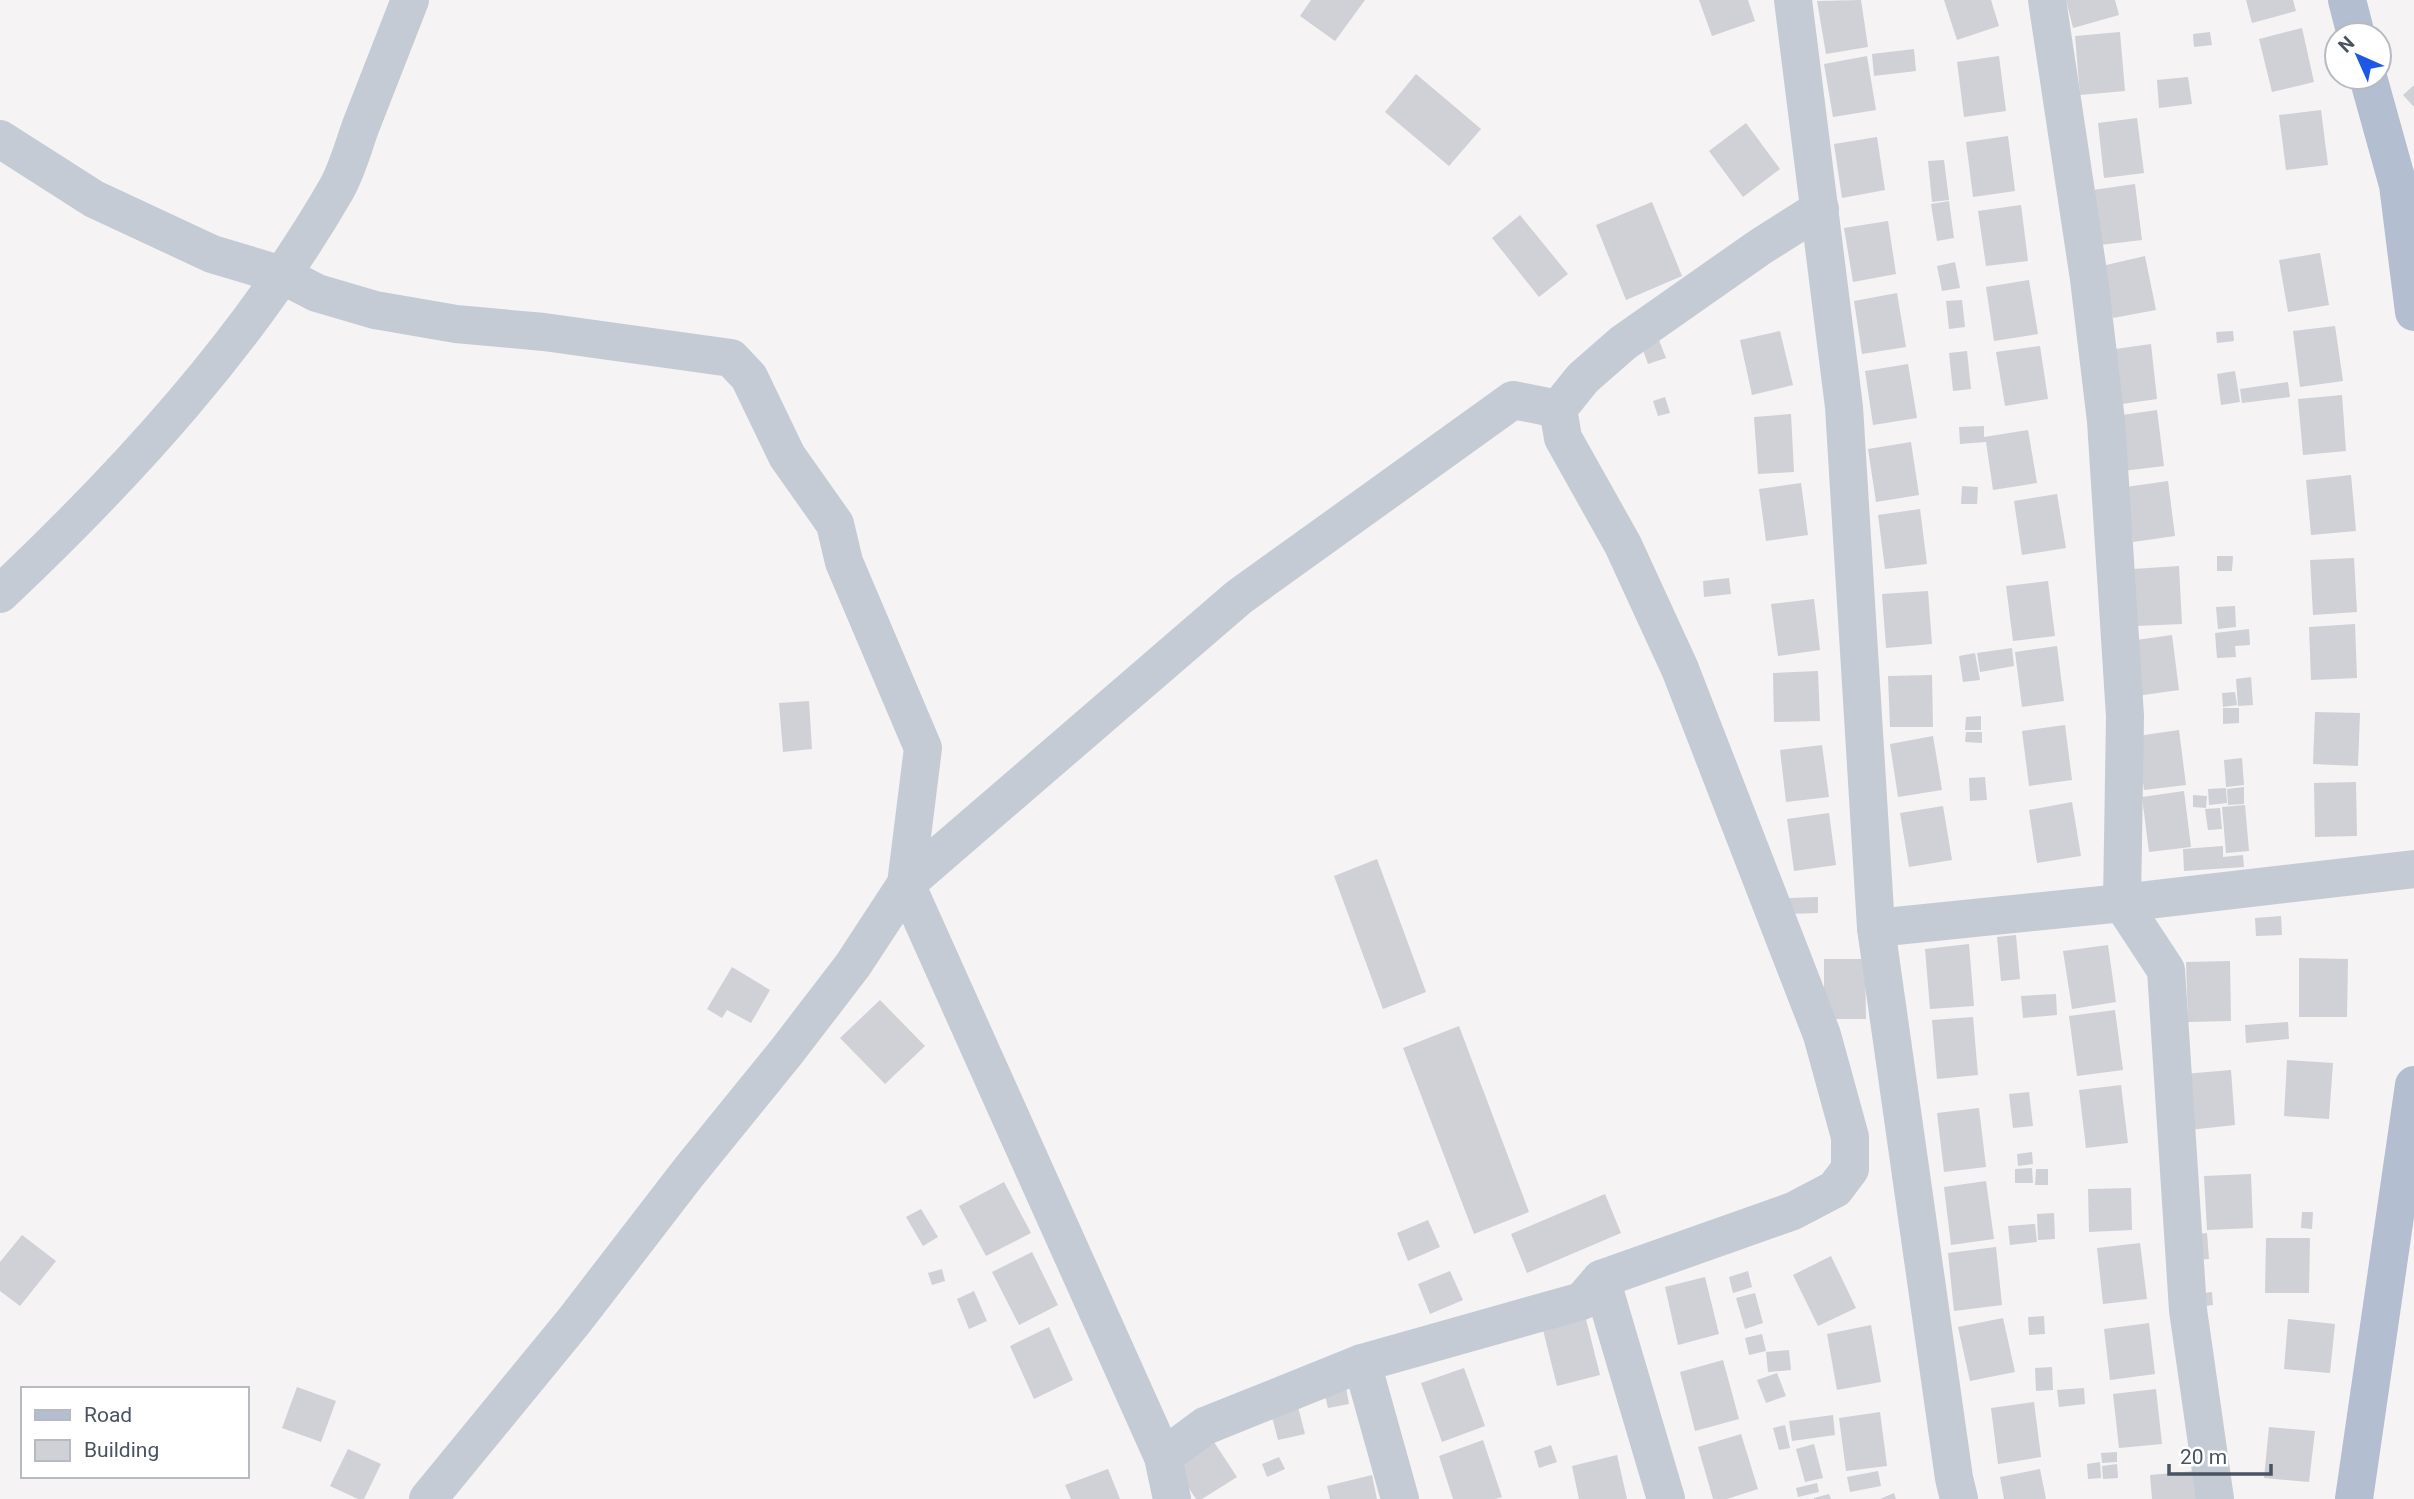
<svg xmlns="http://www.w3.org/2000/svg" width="2414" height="1499" viewBox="0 0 2414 1499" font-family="Roboto,sans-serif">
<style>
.building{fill:#cfd1d7}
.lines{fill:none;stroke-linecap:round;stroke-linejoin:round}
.street{stroke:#c4cbd4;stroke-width:38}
.primary{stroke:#b3bed1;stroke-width:38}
</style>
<rect width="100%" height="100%" fill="#f5f3f3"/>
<!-- building -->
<g class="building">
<path d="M1311,0H1365L1335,41L1300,16Z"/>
<path d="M1699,0H1748L1755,21L1712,36Z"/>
<path d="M1861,0L1868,47L1826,54L1817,1Z"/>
<path d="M1944,0H1991L1999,26L1957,40Z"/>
<path d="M2066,0H2115L2119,15L2073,28Z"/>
<path d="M2246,0H2293L2296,11L2252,23Z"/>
<path d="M2302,28L2314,82L2272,92L2259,39Z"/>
<path d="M2120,32L2125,91L2080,95L2075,36Z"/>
<path d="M2210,32L2212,45L2194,47L2193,34Z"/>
<path d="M1914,49L1916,71L1874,76L1872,54Z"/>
<path d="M1867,56L1876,110L1833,117L1824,64Z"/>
<path d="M1999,56L2006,111L1964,117L1957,62Z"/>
<path d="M1416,74L1481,129L1449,166L1385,112Z"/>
<path d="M2188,77L2192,104L2159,108L2157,80Z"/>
<path d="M2414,85V107L2403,95Z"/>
<path d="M2321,110L2328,165L2286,170L2279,115Z"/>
<path d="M2137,118L2144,173L2104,178L2098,123Z"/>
<path d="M1746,123L1780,169L1743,197L1709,151Z"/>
<path d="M2008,136L2015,191L1973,197L1966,142Z"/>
<path d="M1877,137L1885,190L1842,198L1834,144Z"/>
<path d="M1944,160L1949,200L1932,202L1928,161Z"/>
<path d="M2135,184L2142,240L2100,245L2093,190Z"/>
<path d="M1949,201L1954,238L1937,241L1931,204Z"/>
<path d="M1652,202L1682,276L1626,300L1596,225Z"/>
<path d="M2021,205L2028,261L1986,266L1978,211Z"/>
<path d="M1520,215L1568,274L1539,297L1492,238Z"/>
<path d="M1888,221L1896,274L1853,282L1844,228Z"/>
<path d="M2320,253L2329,305L2288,312L2279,260Z"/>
<path d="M2145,256L2156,310L2113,318L2102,266Z"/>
<path d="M1955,262L1960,288L1942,291L1937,266Z"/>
<path d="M2029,280L2038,334L1994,341L1986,287Z"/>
<path d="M1897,293L1906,347L1862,354L1854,301Z"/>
<path d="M1962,300L1965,327L1949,329L1946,301Z"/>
<path d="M2335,326L2343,381L2300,387L2293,331Z"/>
<path d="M1780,331L1793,385L1752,395L1740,340Z"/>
<path d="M2233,331L2234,341L2217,343L2216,332Z"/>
<path d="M1657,335L1666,358L1648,364L1640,342Z"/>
<path d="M2151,344L2157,399L2115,405L2108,350Z"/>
<path d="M2040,346L2048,399L2005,406L1996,352Z"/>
<path d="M1967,351L1971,389L1953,391L1949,353Z"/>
<path d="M1908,364L1917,418L1873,425L1865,371Z"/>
<path d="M2235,371L2240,402L2221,405L2217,374Z"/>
<path d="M2288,382L2290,397L2242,403L2240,389Z"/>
<path d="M2342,395L2346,451L2303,455L2298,399Z"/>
<path d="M1665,397L1670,413L1658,416L1653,401Z"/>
<path d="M2157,410L2164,466L2122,471L2115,416Z"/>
<path d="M1791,414L1794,472L1758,474L1754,417Z"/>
<path d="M1984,426V437L2028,430L2037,483L1993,490L1986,442L1960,444L1959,427Z"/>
<path d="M1911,442L1919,495L1876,502L1868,449Z"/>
<path d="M2351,475L2356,531L2311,535L2306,480Z"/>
<path d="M2168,481L2175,536L2133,542L2126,487Z"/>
<path d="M1801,483L1808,535L1766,541L1759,489Z"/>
<path d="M1962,486L1978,487L1977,504H1961Z"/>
<path d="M2057,494L2066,548L2022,555L2014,501Z"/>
<path d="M1920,509L1927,564L1885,569L1878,515Z"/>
<path d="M2217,556H2233L2232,571H2217Z"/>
<path d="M2354,558L2357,612L2313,615L2310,560Z"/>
<path d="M2179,566L2182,624L2136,626L2133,569Z"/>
<path d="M1729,578L1731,594L1704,597L1703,581Z"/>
<path d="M2048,581L2055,636L2013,641L2006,586Z"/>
<path d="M1928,591L1932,644L1886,648L1882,594Z"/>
<path d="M1814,599L1820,650L1778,656L1771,604Z"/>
<path d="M2235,606L2236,627L2218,629L2216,607Z"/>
<path d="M2355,624L2357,678L2311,680L2309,627Z"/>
<path d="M2249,629L2250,645L2235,646L2236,657L2217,658L2215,633Z"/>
<path d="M2172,635L2179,690L2136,696L2129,641Z"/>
<path d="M2057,646L2064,701L2022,707L2015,652Z"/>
<path d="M2012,648L2014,666L1980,672L1977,653Z"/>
<path d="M1975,653L1980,680L1963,682L1959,656Z"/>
<path d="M1818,671L1820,721L1774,722L1773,673Z"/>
<path d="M1932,675L1933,727H1890L1888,676Z"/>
<path d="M2251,677L2253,705L2238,706L2236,679Z"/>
<path d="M2235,692L2237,705L2223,707L2222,693Z"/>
<path d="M809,701L812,749L783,752L779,703Z"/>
<path d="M2223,708H2239V723L2223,724Z"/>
<path d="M2315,712L2360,713L2358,766L2313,764Z"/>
<path d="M1981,716V730H1965L1966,717Z"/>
<path d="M2065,725L2072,780L2029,786L2022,731Z"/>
<path d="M2179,730L2186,785L2144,790L2137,736Z"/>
<path d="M1966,732H1982V743L1965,742Z"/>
<path d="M1933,736L1942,790L1898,797L1890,744Z"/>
<path d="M1822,745L1829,797L1786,802L1780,750Z"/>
<path d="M2242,758L2244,785L2226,787L2224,760Z"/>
<path d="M1985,777L1987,800L1970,801L1969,778Z"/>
<path d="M2356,782L2357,836L2315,837L2314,783Z"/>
<path d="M2244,787V804L2228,805L2227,789Z"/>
<path d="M2226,788L2227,803L2209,805L2208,789Z"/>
<path d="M2184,791L2191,847L2149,852L2142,797Z"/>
<path d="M2193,795L2207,796L2206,808L2193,807Z"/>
<path d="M2072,802L2081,856L2037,863L2029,810Z"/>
<path d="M2245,805L2249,851L2226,853L2222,807Z"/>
<path d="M1943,806L1952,860L1909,867L1900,813Z"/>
<path d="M2220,808L2222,829L2208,830L2205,809Z"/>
<path d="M1829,813L1836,865L1794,871L1787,819Z"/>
<path d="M2223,846V857L2243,855L2244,867L2184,871L2183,849Z"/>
<path d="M1377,859L1426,992L1383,1009L1334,876Z"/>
<path d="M1818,897V913L1789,914V898Z"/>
<path d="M2281,916L2282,935L2256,936L2255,918Z"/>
<path d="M2016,935L2020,979L2001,981L1997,937Z"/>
<path d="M1969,944L1974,1006L1930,1009L1925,949Z"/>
<path d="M2108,945L2116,1002L2072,1009L2063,951Z"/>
<path d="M2299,958L2348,959L2347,1017H2299Z"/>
<path d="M1824,959H1865L1866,1019H1824Z"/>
<path d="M2230,961L2231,1021L2188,1022L2186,962Z"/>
<path d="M732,967L770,990L751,1023L727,1010L722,1018L707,1009Z"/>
<path d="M2056,994L2057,1015L2023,1018L2021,996Z"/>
<path d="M880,1000L925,1046L885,1084L840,1038Z"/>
<path d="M2115,1010L2123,1070L2077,1076L2069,1016Z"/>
<path d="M1973,1017L1978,1075L1937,1079L1932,1020Z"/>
<path d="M2288,1022L2289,1039L2246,1043L2245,1025Z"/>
<path d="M1459,1026L1529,1212L1474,1234L1403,1048Z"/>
<path d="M2287,1060L2333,1063L2329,1119L2284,1116Z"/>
<path d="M2231,1070L2235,1125L2189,1130L2184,1074Z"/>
<path d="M2121,1085L2128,1143L2086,1148L2079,1090Z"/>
<path d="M2029,1092L2033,1126L2013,1128L2009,1094Z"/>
<path d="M1979,1108L1986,1167L1944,1172L1937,1113Z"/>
<path d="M2032,1152L2033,1164L2018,1166L2017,1154Z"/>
<path d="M2032,1168L2033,1183H2015V1169Z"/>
<path d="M2036,1169H2048V1185H2035Z"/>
<path d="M2251,1174L2253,1228L2207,1230L2204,1176Z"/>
<path d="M1986,1181L1994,1239L1951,1245L1944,1187Z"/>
<path d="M1004,1182L1031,1233L986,1256L959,1206Z"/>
<path d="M2131,1188L2132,1230L2089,1232L2088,1189Z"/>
<path d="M1605,1194L1621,1233L1527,1273L1511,1234Z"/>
<path d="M921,1209L938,1237L923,1246L906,1217Z"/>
<path d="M2302,1212H2313L2312,1229L2301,1228Z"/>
<path d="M2054,1213L2055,1239L2038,1240L2037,1214Z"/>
<path d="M1428,1220L1440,1247L1408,1261L1397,1233Z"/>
<path d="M2035,1224L2037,1242L2010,1245L2008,1226Z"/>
<path d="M2207,1233L2209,1259L2191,1260L2189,1235Z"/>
<path d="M22,1235L56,1261L20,1306L0,1291V1262Z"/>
<path d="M2266,1238H2310L2309,1293H2265Z"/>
<path d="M2140,1243L2147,1299L2103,1304L2097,1248Z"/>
<path d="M1996,1247L2002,1305L1954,1311L1948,1253Z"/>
<path d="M1032,1252L1058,1305L1019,1325L992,1272Z"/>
<path d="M1831,1256L1856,1308L1818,1326L1793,1275Z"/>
<path d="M942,1269L945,1281L932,1285L928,1273Z"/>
<path d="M1450,1271L1463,1300L1430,1314L1418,1284Z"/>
<path d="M1748,1271L1752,1287L1733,1293L1729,1277Z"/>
<path d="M1705,1277L1719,1334L1678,1345L1665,1287Z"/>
<path d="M974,1291L987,1321L969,1329L957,1299Z"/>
<path d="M2212,1292L2213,1305L2196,1307L2195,1294Z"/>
<path d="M1755,1293L1763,1323L1745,1329L1736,1298Z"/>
<path d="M1585,1315L1600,1375L1557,1386L1542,1326Z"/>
<path d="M2044,1316L2045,1334L2029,1335L2028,1317Z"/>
<path d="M2003,1318L2015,1372L1970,1381L1958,1327Z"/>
<path d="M2288,1319L2335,1324L2330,1373L2284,1369Z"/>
<path d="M2149,1323L2155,1374L2110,1380L2104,1329Z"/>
<path d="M1871,1325L1881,1382L1837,1390L1827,1334Z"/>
<path d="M1049,1327L1073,1380L1034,1399L1010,1346Z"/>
<path d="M1762,1334L1766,1351L1749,1355L1745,1338Z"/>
<path d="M1789,1350L1791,1370L1768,1372L1766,1352Z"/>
<path d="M1723,1360L1739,1419L1695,1431L1680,1372Z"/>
<path d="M2052,1367L2053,1390L2036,1391L2035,1368Z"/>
<path d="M1464,1368L1485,1426L1442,1442L1421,1383Z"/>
<path d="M1777,1373L1786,1396L1766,1403L1757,1380Z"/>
<path d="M297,1387L336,1401L321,1442L282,1428Z"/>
<path d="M1346,1387L1349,1404L1328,1408L1324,1391Z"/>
<path d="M2084,1388L2085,1404L2059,1407L2057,1390Z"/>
<path d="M2156,1389L2162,1444L2119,1448L2113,1394Z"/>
<path d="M2034,1402L2041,1457L1998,1464L1991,1408Z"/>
<path d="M1297,1403L1305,1434L1278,1440L1270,1409Z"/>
<path d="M1880,1412L1887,1466L1846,1471L1839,1418Z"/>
<path d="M1833,1415L1835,1435L1792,1441L1789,1421Z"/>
<path d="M1785,1425L1790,1448L1779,1450L1773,1428Z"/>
<path d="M2269,1427L2315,1431L2309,1482L2264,1478Z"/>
<path d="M1741,1434L1758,1489L1727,1499H1713L1698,1447Z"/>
<path d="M1210,1436L1237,1477L1202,1499H1196L1171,1461Z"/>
<path d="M1483,1440L1502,1497L1495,1499H1453L1439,1456Z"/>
<path d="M1814,1444L1823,1478L1805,1482L1796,1449Z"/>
<path d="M1551,1445L1557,1462L1539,1468L1534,1451Z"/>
<path d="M348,1449L381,1464L364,1499H358L330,1486Z"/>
<path d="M2117,1452V1462L2102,1463L2101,1453Z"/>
<path d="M1617,1455L1627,1499H1579L1572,1466Z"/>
<path d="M1279,1457L1285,1469L1267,1477L1262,1464Z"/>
<path d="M2100,1462L2101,1478L2088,1479L2087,1464Z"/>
<path d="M2117,1464L2118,1478L2103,1479L2102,1466Z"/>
<path d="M1108,1469L1120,1499H1071L1065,1485Z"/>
<path d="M2040,1469L2046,1499H2004L2000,1477Z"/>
<path d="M1878,1471L1881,1486L1850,1492L1847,1477Z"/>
<path d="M2195,1471L2198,1499H2152L2150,1475Z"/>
<path d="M1372,1475L1377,1499H1330L1327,1486Z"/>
<path d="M1817,1483L1819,1492L1798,1497L1796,1488Z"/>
<path d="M1894,1493L1896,1499H1880Z"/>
<path d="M1829,1494L1831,1499H1814V1498Z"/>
</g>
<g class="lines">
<!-- street -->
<g class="street">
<path d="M1793,0L1844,407L1876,928L1954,1478L1959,1499"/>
<path d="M2047,0L2089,279L2106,421L2125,716L2122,903L2166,970L2188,1310L2215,1499"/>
<path d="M0,139L94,199L212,254L282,275L317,293L375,310L456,324L544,332L731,358L749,377L787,456L835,524L844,562L923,748L906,884L853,965L787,1051L688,1173L574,1321L428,1499"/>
<path d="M0,594C128,473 249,341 337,188C347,170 353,148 360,128C376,86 393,43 410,0"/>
<path d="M1876,928L2122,903L2414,869"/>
<path d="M1601,1279L1666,1499"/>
<path d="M1362,1363L1400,1499"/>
<path d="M1163,1457L906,884L1239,597L1513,400L1558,409"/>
<path d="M1172,1499L1163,1457L1205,1426L1362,1363L1582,1301L1601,1279L1793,1211L1835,1189L1850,1169V1137L1822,1035L1680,669L1623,545L1563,438L1558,409L1583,378L1623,343L1760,247L1820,209"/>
</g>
<!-- primary -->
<g class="primary">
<path d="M2347,0L2356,35"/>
<path d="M2368,77L2398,185L2414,312"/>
<path d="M2354,1499L2414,1085"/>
</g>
</g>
<!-- legend -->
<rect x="21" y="1387" width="228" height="91" fill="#ffffff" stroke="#b7bac0" stroke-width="2"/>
<rect x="35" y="1410" width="35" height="10" fill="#b3bed1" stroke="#b7bac0" stroke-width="2"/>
<text x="84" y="1422" font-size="21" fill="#4a5361">Road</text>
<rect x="35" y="1440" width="35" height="21" fill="#cfd1d7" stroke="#b7bac0" stroke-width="2"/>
<text x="84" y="1457" font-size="21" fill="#4a5361">Building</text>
<!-- north arrow -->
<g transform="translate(2358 56) rotate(315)"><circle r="33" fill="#ffffff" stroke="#b7bac0" stroke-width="2"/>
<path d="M0-5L12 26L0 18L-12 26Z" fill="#1d58e5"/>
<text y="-10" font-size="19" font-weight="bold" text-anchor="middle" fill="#4a5361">N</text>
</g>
<!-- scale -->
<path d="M2169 1464v10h102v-10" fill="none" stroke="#4a5361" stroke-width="3.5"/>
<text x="2180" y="1464" font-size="21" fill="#4a5361" stroke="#ffffff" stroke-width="5" paint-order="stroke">20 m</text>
</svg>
